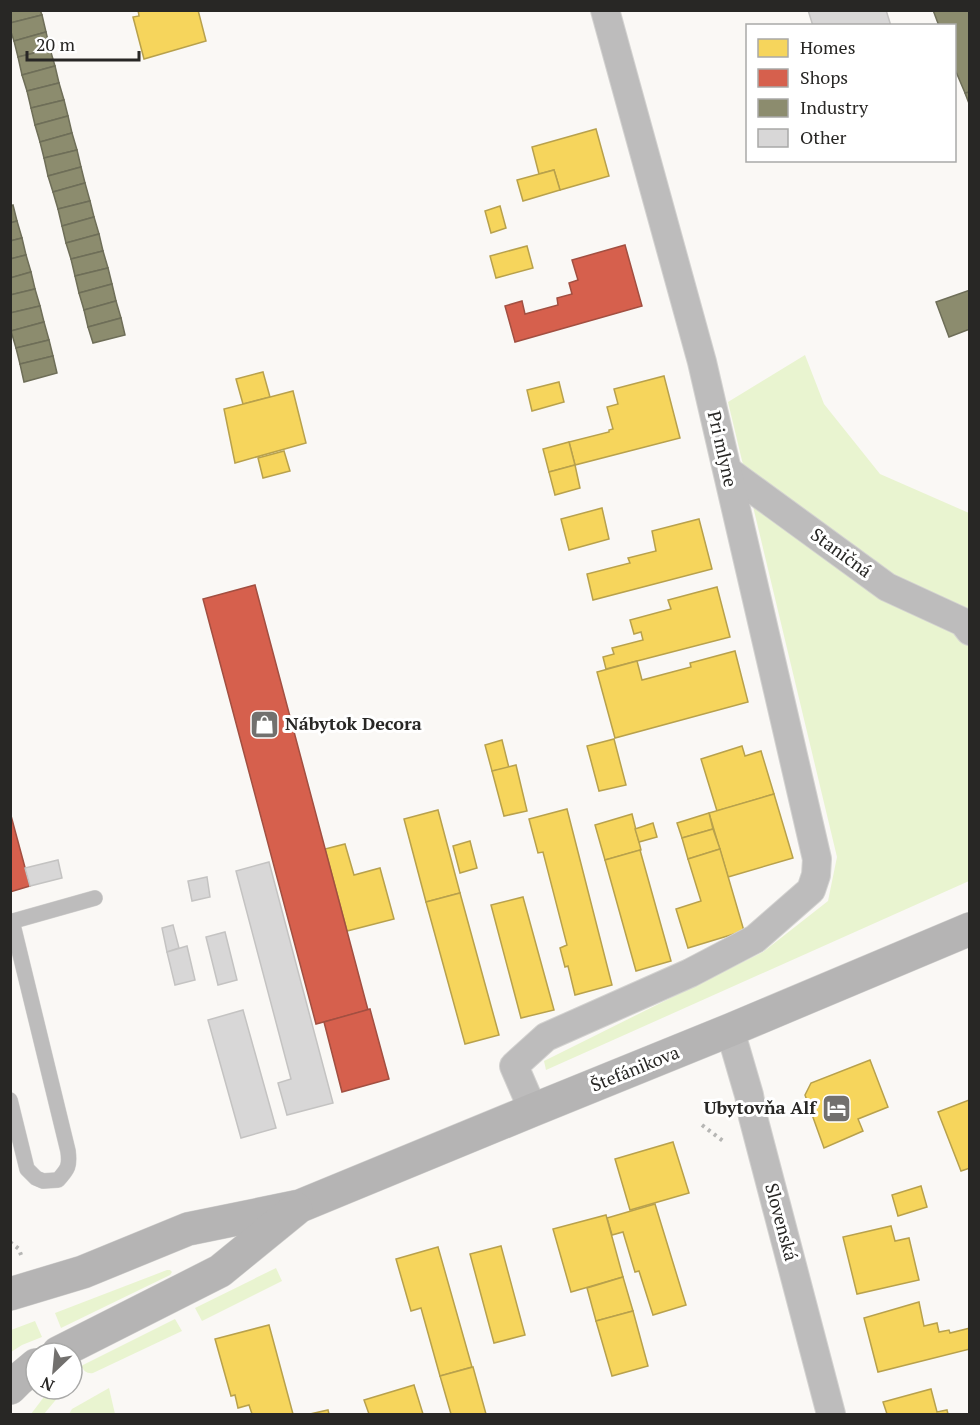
<svg xmlns="http://www.w3.org/2000/svg" width="980" height="1425" viewBox="0 0 980 1425" font-family="'PT Serif',serif">
<style>
.green{fill:#e9f4d0}
.homes{fill:#f6d55c;stroke:#b8a14c;stroke-width:1.5}
.shops{fill:#d6604d;stroke:#a24f41;stroke-width:1.5}
.industry{fill:#8c8c6e;stroke:#6e6e58;stroke-width:1.5}
.building{fill:#d8d7d7;stroke:#c4c3c2;stroke-width:1.5}
.lines{fill:none;stroke-linecap:round;stroke-linejoin:round}
.lane-casing{stroke:#d3d2d0;stroke-width:16}
.street-casing{stroke:#d3d2d0;stroke-width:30}
.primary-casing{stroke:#d3d2d0;stroke-width:34}
.path{stroke:#b6b6b4;stroke-width:4;stroke-dasharray:3 4.5;stroke-linecap:butt}
.lane{stroke:#bdbcbc;stroke-width:15}
.street{stroke:#bdbcbc;stroke-width:28}
.primary{stroke:#b5b4b4;stroke-width:33}
.labels{text-anchor:middle;stroke-width:6;stroke-linejoin:round;paint-order:stroke}
.street-label{font-size:18px;fill:#282725;stroke:#fff}
.poi-label{font-size:18px;font-weight:bold;fill:#282725;stroke:#fff;text-anchor:start}
</style>
<rect width="100%" height="100%" fill="#faf8f5"/>
<!-- green -->
<g class="green">
<path d="M805,355L824,404L880,474L969,513V881L546,1070L544,1061L763,952L828,901L837,857L728,402Z"/>
<path d="M276,1268L282,1281L202,1321L195,1308Z"/>
<path d="M167,1270H170L172,1272L170,1275L61,1328L55,1313Z"/>
<path d="M175,1319L182,1331L93,1373C87,1374 84,1371 81,1366Z"/>
<path d="M35,1321L42,1337L22,1345L11,1352V1330Z"/>
<path d="M109,1388L115,1414H69L72,1409Z"/>
<path d="M50,1389H62L59,1396L44,1414H31Z"/>
</g>
<!-- homes -->
<g class="homes">
<path d="M138,10H198L206,41L144,59L133,17L139,16Z"/>
<path d="M596,129L609,176L560,190L554,170L539,174L532,147Z"/>
<path d="M554,170L560,190L523,201L517,180Z"/>
<path d="M500,206L506,228L491,233L485,211Z"/>
<path d="M527,246L533,268L496,278L490,256Z"/>
<path d="M263,372L270,397L243,404L236,379Z"/>
<path d="M664,376L680,438L575,465L569,442L609,432V430L613,429L607,407L618,404L614,389Z"/>
<path d="M559,382L564,402L532,411L527,390Z"/>
<path d="M293,391L306,443L235,463L224,409Z"/>
<path d="M569,442L575,465L549,472L543,449Z"/>
<path d="M284,451L290,471L263,478L258,458Z"/>
<path d="M575,465L580,488L555,495L549,472Z"/>
<path d="M602,508L609,539L569,550L561,519Z"/>
<path d="M699,519L712,569L593,600L587,574L630,563L628,558L656,551L652,531Z"/>
<path d="M717,587L730,637L606,669L603,657L614,654L612,648L643,640L641,632L634,634L630,620L671,609L668,600Z"/>
<path d="M735,651L748,702L615,738L597,672L637,661L642,680L691,667L690,663Z"/>
<path d="M614,739L626,785L599,791L587,746Z"/>
<path d="M502,740L509,768L492,771L485,745Z"/>
<path d="M742,746L745,756L761,751L774,794L717,811L701,759Z"/>
<path d="M516,765L527,811L504,816L492,771Z"/>
<path d="M774,794L793,858L728,877L709,813Z"/>
<path d="M567,809L612,985L575,995L568,966L565,967L560,948L567,945L543,852L538,853L529,819Z"/>
<path d="M438,810L460,893L426,902L404,819Z"/>
<path d="M709,813L713,829L682,838L677,823Z"/>
<path d="M632,814L641,850L605,860L595,825Z"/>
<path d="M653,823L657,837L639,842L635,829Z"/>
<path d="M713,829L720,849L688,859L682,838Z"/>
<path d="M470,841L477,868L460,873L453,846Z"/>
<path d="M345,844L354,875L380,868L394,919L347,931L325,849Z"/>
<path d="M720,849L744,931L688,948L676,909L701,901L688,859Z"/>
<path d="M640,850L671,961L636,971L605,860Z"/>
<path d="M460,893L499,1035L465,1044L426,902Z"/>
<path d="M523,897L554,1010L521,1018L491,905Z"/>
<path d="M870,1060L888,1107L858,1119L863,1131L824,1148L805,1095L811,1083Z"/>
<path d="M969,1100L970,1168L961,1171L938,1112Z"/>
<path d="M673,1142L689,1193L630,1210L615,1159Z"/>
<path d="M921,1186L927,1207L898,1216L892,1195Z"/>
<path d="M655,1204L686,1305L653,1315L639,1271L635,1272L623,1232L612,1235L607,1218Z"/>
<path d="M606,1215L623,1277L571,1292L553,1229Z"/>
<path d="M891,1226L895,1241L909,1238L919,1280L857,1294L843,1237Z"/>
<path d="M501,1246L525,1335L494,1343L470,1254Z"/>
<path d="M438,1247L472,1367L440,1376L421,1308L411,1311L396,1259Z"/>
<path d="M623,1277L633,1311L596,1321L587,1288Z"/>
<path d="M919,1302L924,1326L937,1323L939,1332L949,1330L950,1333L970,1328V1349L878,1372L864,1318Z"/>
<path d="M633,1311L648,1366L612,1376L596,1321Z"/>
<path d="M269,1325L293,1414H252L249,1405L238,1408L235,1395L231,1396L215,1339Z"/>
<path d="M473,1367L486,1414H451L440,1376Z"/>
<path d="M414,1385L423,1414H369L364,1400Z"/>
<path d="M931,1389L937,1412L947,1410L948,1414H887L883,1402Z"/>
<path d="M328,1410L329,1414H310Z"/>
</g>
<!-- shops -->
<g class="shops">
<path d="M625,245L642,306L515,342L505,306L522,301L525,314L558,305L557,298L572,294L569,283L578,280L572,260Z"/>
<path d="M255,585L368,1010L316,1024L203,599Z"/>
<path d="M10,812L30,886L10,892Z"/>
<path d="M370,1009L389,1079L342,1092L324,1022Z"/>
</g>
<!-- industry -->
<g class="industry">
<path d="M10,10H40L42,15L10,23Z"/>
<path d="M933,10H970V92L965,93L954,67V26H939Z"/>
<path d="M42,15L46,32L14,41L10,29V23Z"/>
<path d="M46,32L50,49L18,57L14,41Z"/>
<path d="M50,49L55,66L22,75L18,57Z"/>
<path d="M55,66L59,83L27,91L22,75Z"/>
<path d="M59,83L64,100L31,108L27,91Z"/>
<path d="M970,92V106L965,93Z"/>
<path d="M64,100L68,116L35,125L31,108Z"/>
<path d="M68,116L72,133L40,142L35,125Z"/>
<path d="M72,133L77,150L44,158L40,142Z"/>
<path d="M77,150L81,167L48,176L44,158Z"/>
<path d="M81,167L85,183L53,192L48,176Z"/>
<path d="M85,183L90,201L58,209L53,192Z"/>
<path d="M90,201L94,217L62,226L58,209Z"/>
<path d="M13,205L17,221L10,223V206Z"/>
<path d="M94,217L99,234L66,243L62,226Z"/>
<path d="M17,221L22,238L10,241V223Z"/>
<path d="M99,234L103,251L71,259L66,243Z"/>
<path d="M22,238L26,255L10,259V241Z"/>
<path d="M103,251L108,268L75,276L71,259Z"/>
<path d="M26,255L31,272L10,278V259Z"/>
<path d="M108,268L112,284L79,293L75,276Z"/>
<path d="M31,272L35,289L10,295V278Z"/>
<path d="M112,284L116,301L84,310L79,293Z"/>
<path d="M35,289L40,306L10,313V295Z"/>
<path d="M970,290V329L949,337L936,302Z"/>
<path d="M116,301L121,318L88,327L84,310Z"/>
<path d="M40,306L44,322L11,331L10,313Z"/>
<path d="M121,318L125,335L93,343L88,327Z"/>
<path d="M44,322L49,340L16,348L11,331Z"/>
<path d="M49,340L53,356L20,364L16,348Z"/>
<path d="M53,356L57,373L24,382L20,364Z"/>
</g>
<!-- building -->
<g class="building">
<path d="M808,10H886L891,26H813Z"/>
<path d="M58,860L62,878L30,886L25,868Z"/>
<path d="M269,862L333,1103L287,1115L278,1083L291,1079L236,871Z"/>
<path d="M207,877L210,897L192,901L188,881Z"/>
<path d="M173,925L179,948L167,952L162,928Z"/>
<path d="M225,932L237,980L218,985L206,937Z"/>
<path d="M187,946L195,980L175,985L167,952Z"/>
<path d="M243,1010L276,1128L241,1138L208,1020Z"/>
</g>
<g class="lines">
<defs>
<g id="lane">
<path d="M10,922L95,898"/>
<path d="M10,1100L27,1169L36,1178L43,1181L58,1180C68,1169 70,1166 68,1151L12,921"/>
</g>
<g id="street">
<path d="M728,471L887,587L963,622L970,631"/>
<path d="M730,1030L749,1095L753,1117L831,1414"/>
<path d="M533,1110L514,1066L546,1037L690,973L755,939L811,890L816,875L817,859L702,362L605,10"/>
</g>
<g id="primary">
<path d="M10,1294L83,1272L188,1229L300,1206L533,1110L730,1030L970,929"/>
<path d="M58,1353L220,1271L296,1209"/>
<path d="M10,1388L18,1380L36,1365"/>
</g>
</defs>
<!-- lane casing -->
<use href="#lane" class="lane-casing"/>
<!-- street casing -->
<use href="#street" class="street-casing"/>
<!-- primary casing -->
<use href="#primary" class="primary-casing"/>
<!-- path -->
<g class="path">
<path d="M702,1125L723,1141"/>
<path d="M10,1242L19,1249L21,1255"/>
</g>
<!-- lane -->
<use href="#lane" class="lane"/>
<!-- street -->
<use href="#street" class="street"/>
<!-- primary -->
<use href="#primary" class="primary"/>
</g>
<!-- icons -->
<defs>
<symbol id="shop-square" viewBox="-11 -11 22 22"><rect x="-9" y="-9" width="18" height="18" rx="4" fill="#72706e" stroke="#fff"/><path d="M-5-2.5h2.3a2.7 3.5 0 0 1 5.4 0H5L5.5 6h-11ZM-1.5-2.5h3a1.5 2.3 0 0 0-3 0Z" fill="#fff"/></symbol>
<symbol id="hotel-square" viewBox="-11 -11 22 22"><rect x="-9" y="-9" width="18" height="18" rx="4" fill="#72706e" stroke="#fff"/><path d="M-6-4.5h1.5V1H6V5H4.5V3h-9V5H-6ZM-4 0a1.8 1.8 0 1 1 3.6 0ZM.5 0V-2.5h3Q6-2.5 6 0Z" fill="#fff"/></symbol>
</defs>
<g fill-rule="evenodd">
<use href="#shop-square" x="248" y="708" width="33" height="33"/>
<use href="#hotel-square" x="820" y="1092" width="33" height="33"/>
</g>
<g class="labels">
<!-- street labels -->
<g class="street-label">
<text transform="translate(722 449) rotate(77)" y="6">Pri mlyne</text>
<text transform="translate(841 553) rotate(36)" y="6">Staničná</text>
<text transform="translate(635 1069) rotate(-22)" y="6">Štefánikova</text>
<text transform="translate(781 1222) rotate(75)" y="6">Slovenská</text>
</g>
<!-- poi labels -->
<g class="poi-label">
<text x="285" y="730">Nábytok Decora</text>
<text x="816" y="1114" text-anchor="end">Ubytovňa Alf</text>
</g>
</g>
<!-- border -->
<rect width="980" height="1425" fill="none" stroke="#282725" stroke-width="24"/>
<!-- legend -->
<rect x="746" y="24" width="210" height="138" fill="#ffffff" stroke="#a9a9a8" stroke-width="1.5"/>
<rect x="758" y="39" width="30" height="18" fill="#f6d55c" stroke="#a9a9a8" stroke-width="1.5"/>
<text x="800" y="54" font-size="18" fill="#282725">Homes</text>
<rect x="758" y="69" width="30" height="18" fill="#d6604d" stroke="#a9a9a8" stroke-width="1.5"/>
<text x="800" y="84" font-size="18" fill="#282725">Shops</text>
<rect x="758" y="99" width="30" height="18" fill="#8c8c6e" stroke="#a9a9a8" stroke-width="1.5"/>
<text x="800" y="114" font-size="18" fill="#282725">Industry</text>
<rect x="758" y="129" width="30" height="18" fill="#d8d7d7" stroke="#a9a9a8" stroke-width="1.5"/>
<text x="800" y="144" font-size="18" fill="#282725">Other</text>
<!-- north arrow -->
<g transform="translate(54 1371) rotate(206)"><circle r="28" fill="#ffffff" stroke="#a9a9a8" stroke-width="1.5"/>
<path d="M0-4.5L10 22L0 15L-10 22Z" fill="#72706e"/>
<text y="-9" font-size="16" font-weight="bold" text-anchor="middle" fill="#282725">N</text>
</g>
<!-- scale -->
<path d="M27 51v9h112v-9" fill="none" stroke="#282725" stroke-width="3"/>
<text x="36" y="51" font-size="18" fill="#282725" stroke="#ffffff" stroke-width="4.5" paint-order="stroke">20 m</text>
</svg>
